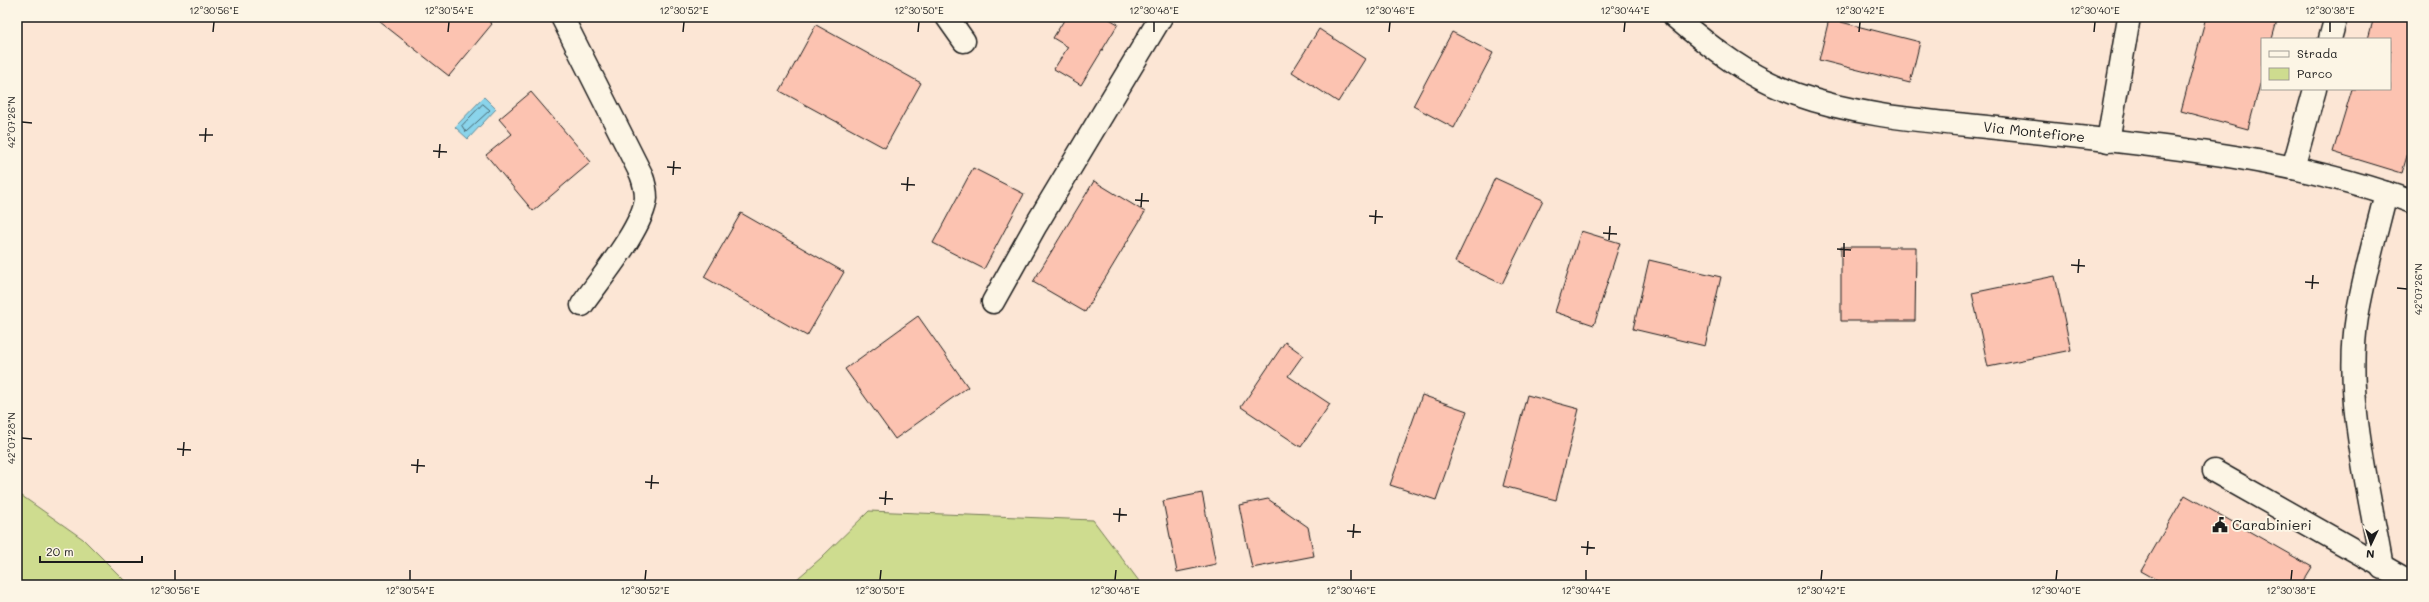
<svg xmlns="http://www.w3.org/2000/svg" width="2429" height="602" viewBox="0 0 2429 602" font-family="Mali,sans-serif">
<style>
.green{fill:#cedc8f;stroke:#757c56}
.water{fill:#8ad4eb;stroke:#5e8a98}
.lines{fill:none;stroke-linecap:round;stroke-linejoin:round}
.shore{stroke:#48666f;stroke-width:1}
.building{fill:#fcc3b1;stroke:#1c1c1c}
.minor-casing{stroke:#1c1c1c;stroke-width:25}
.secondary-casing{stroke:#1c1c1c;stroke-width:25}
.minor{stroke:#fcf5e5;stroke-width:22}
.secondary{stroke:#fcf5e5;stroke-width:22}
.ticks{fill:none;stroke:#1c1c1c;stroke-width:1.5}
.labels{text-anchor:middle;stroke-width:4;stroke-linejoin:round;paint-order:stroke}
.street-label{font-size:14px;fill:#1c1c1c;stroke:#fcf5e5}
.poi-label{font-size:14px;fill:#1c1c1c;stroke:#fcf5e5;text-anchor:start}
.neatline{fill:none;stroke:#1c1c1c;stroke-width:1.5}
.ticks-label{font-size:10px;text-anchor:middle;fill:#1c1c1c}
</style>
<rect width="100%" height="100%" fill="#fce6d5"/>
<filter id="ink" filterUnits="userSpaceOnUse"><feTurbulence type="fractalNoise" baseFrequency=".025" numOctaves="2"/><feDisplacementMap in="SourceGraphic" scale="8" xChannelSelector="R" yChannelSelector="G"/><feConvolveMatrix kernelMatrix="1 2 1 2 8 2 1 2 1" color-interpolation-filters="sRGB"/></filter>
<g filter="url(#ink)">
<!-- green -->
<g class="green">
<path d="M22,496L83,539L129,585H17V502Z"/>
<path d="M869,511L1093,520L1142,585H790L821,558Z"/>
</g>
<!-- water -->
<path class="water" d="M484,97L496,109L468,139L455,127Z"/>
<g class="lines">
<!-- shore -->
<path class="shore" d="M483,104L490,110L466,132L462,126Z"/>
</g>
<!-- building -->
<g class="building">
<path d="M383,17H484L492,24L449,76L379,21Z"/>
<path d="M1066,17H1106L1118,24L1081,85L1054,69L1068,47L1053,38Z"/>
<path d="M2206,17H2278L2272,39H2262V77L2248,129L2181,111Z"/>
<path d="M2374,17H2412V139L2402,173L2333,152L2352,89H2390V39H2368Z"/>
<path d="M1829,19L1920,42L1910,83L1819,60Z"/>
<path d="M816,25L921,83L885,148L780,91Z"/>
<path d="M1319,29L1365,59L1338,102L1292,72Z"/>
<path d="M1452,32L1493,53L1454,128L1413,106Z"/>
<path d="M531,92L591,162L533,211L486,155L512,134L499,119Z"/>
<path d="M973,168L1024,194L984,269L933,243Z"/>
<path d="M1495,178L1543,200L1502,284L1455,262Z"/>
<path d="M1094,181L1145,212L1085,312L1033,282Z"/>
<path d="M741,213L844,272L807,336L704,277Z"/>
<path d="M1581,231L1620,243L1594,325L1555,312Z"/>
<path d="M1841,247H1916L1915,321H1841Z"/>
<path d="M1649,260L1721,277L1705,346L1633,329Z"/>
<path d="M2055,276L2071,350L1988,367L1972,293Z"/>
<path d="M918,316L968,387L895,439L845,369Z"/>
<path d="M1285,342L1303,355L1288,376L1330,404L1301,447L1241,407Z"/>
<path d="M1422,395L1467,411L1436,500L1390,485Z"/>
<path d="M1527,395L1579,409L1556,500L1503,486Z"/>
<path d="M1202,493L1216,564L1177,572L1163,501Z"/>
<path d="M2185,495L2312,567L2301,585H2166L2141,571Z"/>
<path d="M1268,499L1308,527L1314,556L1252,568L1239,505Z"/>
</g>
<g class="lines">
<defs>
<g id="minor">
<path d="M562,17L641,174C644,182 646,190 646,198C643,228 600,279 582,305"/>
<path d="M947,17L964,41"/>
<path d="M2330,39L2336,17"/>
<path d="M2108,141L2129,17"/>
<path d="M2293,168L2315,89"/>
<path d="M993,302L1036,225L1161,17"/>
<path d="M2214,471L2412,583"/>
<path d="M2382,568C2369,488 2344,398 2357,317C2364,275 2376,234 2386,193"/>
</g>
<g id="secondary">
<path id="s1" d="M1675,17C1712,49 1749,77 1795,94C1859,117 1930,121 1997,128C2137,144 2279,153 2412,202"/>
</g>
</defs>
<!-- minor casing -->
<use href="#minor" class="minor-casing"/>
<!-- secondary casing -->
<use href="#secondary" class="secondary-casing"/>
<!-- minor -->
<use href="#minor" class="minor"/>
<!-- secondary -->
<use href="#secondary" class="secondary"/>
</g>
</g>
<!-- ticks -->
<path class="ticks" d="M213,32L214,22M448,32L449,22M683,32L684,22M918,32L919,22M1154,32V22M1389,32L1390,22M1624,32L1625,22M1859,32L1860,22M2094,32L2095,22M2330,32V22M22,122L32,123M199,135H213M205,142L206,128M433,151L447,152M439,158L440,144M667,167L681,168M673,175L674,161M901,184L915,185M907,191L908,177M1135,200L1149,201M1141,207L1142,193M1369,216L1383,217M1375,224L1376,210M1603,233L1617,234M1609,240L1610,226M1837,249L1851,250M1844,257V243M2071,265L2085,266M2078,273L2079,259M2305,282L2319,283M2397,288L2407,289M2312,289L2313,275M22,438L32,439M177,449L191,450M183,456L184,442M411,465L425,466M417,473L418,459M645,482L659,483M651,489L652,475M879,498L893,499M885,505L886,491M1113,514L1127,515M1119,522L1120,508M1347,531L1361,532M1353,538L1354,524M1581,547L1595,548M1587,555L1588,541M175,580V570M410,580V570M645,580L646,570M880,580L881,570M1115,580L1116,570M1351,580V570M1586,580V570M1821,580L1822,570M2056,580L2057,570M2291,580L2292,570"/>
<!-- icons -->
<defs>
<symbol id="civic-bare" viewBox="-9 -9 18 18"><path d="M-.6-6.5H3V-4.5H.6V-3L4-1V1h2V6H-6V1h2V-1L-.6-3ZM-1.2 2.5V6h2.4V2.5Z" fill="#1c1c1c" stroke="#fcf5e5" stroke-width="2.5" paint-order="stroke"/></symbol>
</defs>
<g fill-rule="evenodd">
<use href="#civic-bare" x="2209" y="514" width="22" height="22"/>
</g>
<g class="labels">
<!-- street labels -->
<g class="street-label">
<text dy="5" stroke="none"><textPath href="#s1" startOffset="386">Via Montefiore</textPath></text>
</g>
<!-- poi labels -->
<g class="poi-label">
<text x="2232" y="530">Carabinieri</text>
</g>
</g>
<!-- margin -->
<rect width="2429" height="602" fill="none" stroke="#fcf5e5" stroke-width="44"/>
<!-- legend -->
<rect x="2261" y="38" width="130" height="52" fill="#fcf5e5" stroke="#a29e95"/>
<rect x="2269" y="51" width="20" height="6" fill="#fcf5e5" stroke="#a29e95"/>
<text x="2297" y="58" font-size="12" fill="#1c1c1c">Strada</text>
<rect x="2269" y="68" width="20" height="12" fill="#cedc8f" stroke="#a29e95"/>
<text x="2297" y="78" font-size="12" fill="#1c1c1c">Parco</text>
<!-- north arrow -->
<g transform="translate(2371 544) rotate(184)" stroke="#fcf5e5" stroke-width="3" paint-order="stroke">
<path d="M0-3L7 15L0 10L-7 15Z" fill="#1c1c1c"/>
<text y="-6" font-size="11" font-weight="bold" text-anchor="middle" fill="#1c1c1c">N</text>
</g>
<!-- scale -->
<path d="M40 556v6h102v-6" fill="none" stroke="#1c1c1c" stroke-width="2"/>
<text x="46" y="556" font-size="12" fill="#1c1c1c" stroke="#fcf5e5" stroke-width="3" paint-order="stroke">20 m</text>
<rect x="22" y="22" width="2385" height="558" class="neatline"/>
<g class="ticks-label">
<text x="214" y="14">12°30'56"E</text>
<text x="449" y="14">12°30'54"E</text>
<text x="684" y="14">12°30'52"E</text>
<text x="919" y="14">12°30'50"E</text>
<text x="1154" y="14">12°30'48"E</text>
<text x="1390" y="14">12°30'46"E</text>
<text x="1625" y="14">12°30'44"E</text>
<text x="1860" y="14">12°30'42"E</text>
<text x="2095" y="14">12°30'40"E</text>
<text x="2330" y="14">12°30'38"E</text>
<text transform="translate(11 122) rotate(-90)" y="4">42°07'26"N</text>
<text transform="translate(2418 289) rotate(-90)" y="4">42°07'26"N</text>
<text transform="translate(11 438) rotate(-90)" y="4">42°07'28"N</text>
<text x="175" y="594">12°30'56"E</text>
<text x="410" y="594">12°30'54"E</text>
<text x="645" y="594">12°30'52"E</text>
<text x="880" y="594">12°30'50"E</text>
<text x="1115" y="594">12°30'48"E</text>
<text x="1351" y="594">12°30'46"E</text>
<text x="1586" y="594">12°30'44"E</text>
<text x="1821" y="594">12°30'42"E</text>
<text x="2056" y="594">12°30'40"E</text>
<text x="2291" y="594">12°30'38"E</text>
</g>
</svg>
